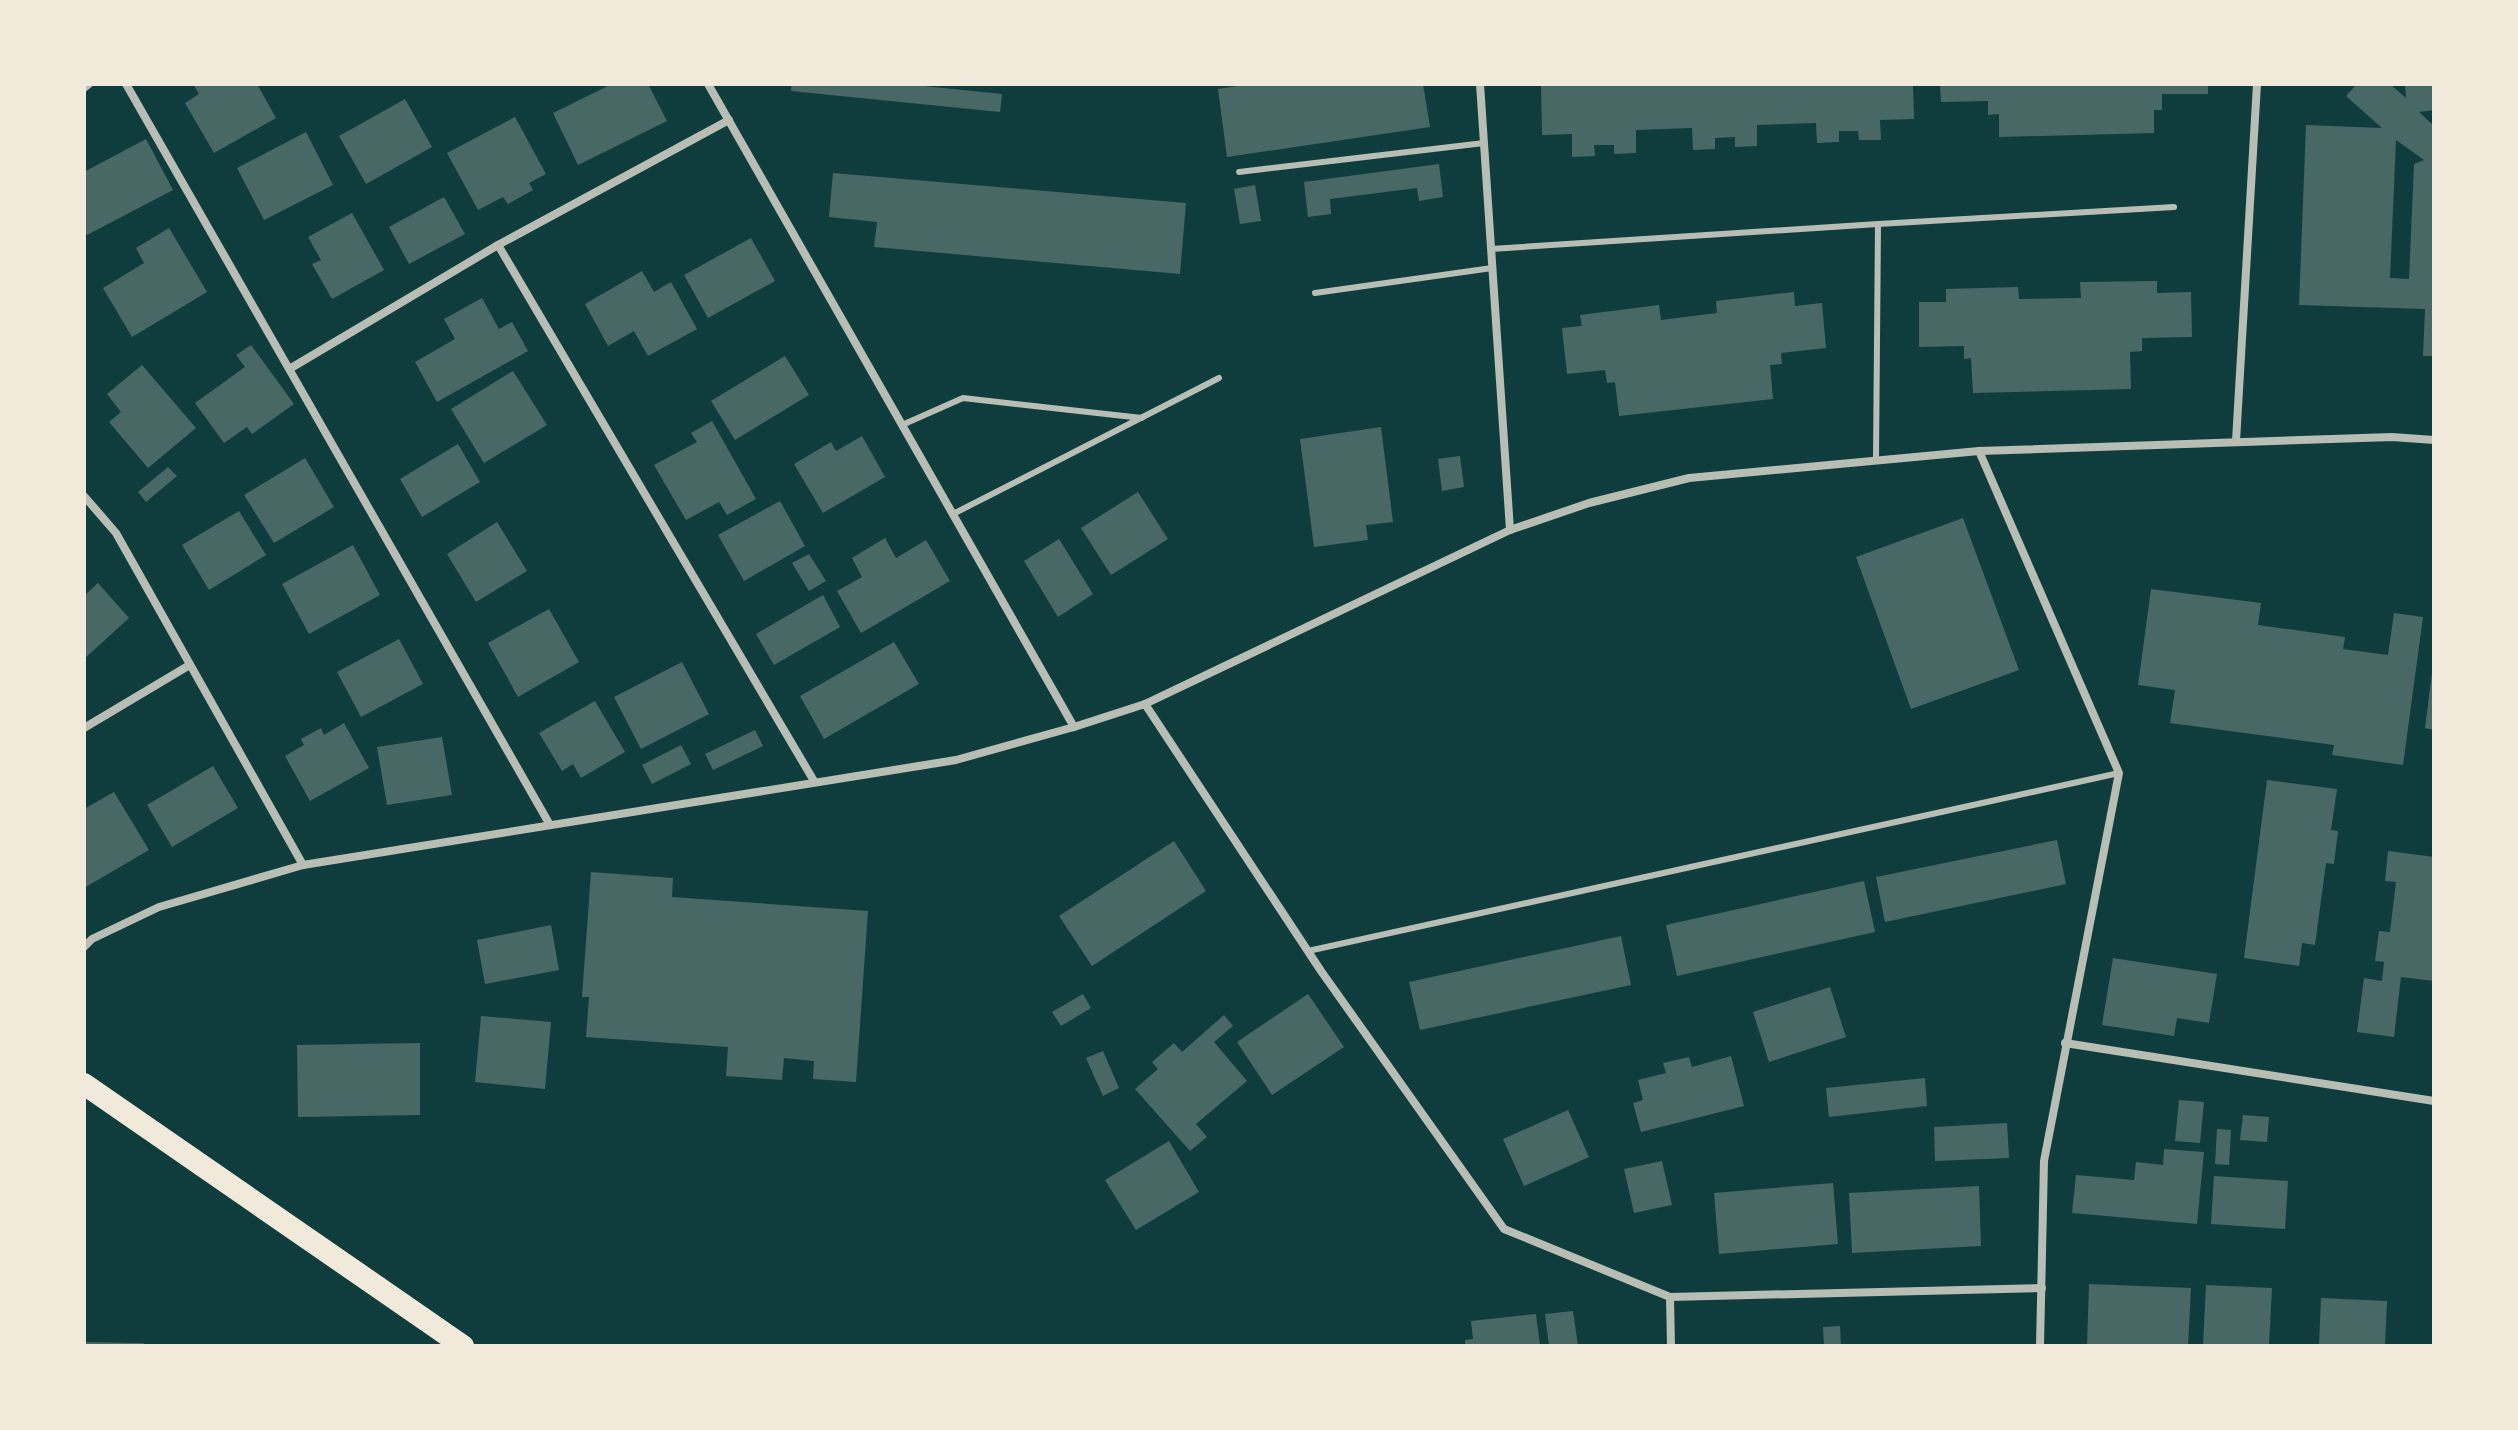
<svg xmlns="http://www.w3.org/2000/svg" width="2518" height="1430" viewBox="0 0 2518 1430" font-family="'Exo 2',sans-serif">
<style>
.building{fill:#486865;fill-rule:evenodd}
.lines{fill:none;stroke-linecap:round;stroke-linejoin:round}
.service{stroke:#b8beb3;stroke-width:6}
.minor{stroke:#b8beb3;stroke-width:8}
.trunk{stroke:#f1e9da;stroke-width:22}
</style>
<rect width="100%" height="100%" fill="#0f3d3e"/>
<!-- building -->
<g class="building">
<path d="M193,84H257L276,118L214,153L185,103L199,94Z"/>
<path d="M612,84H648L667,121L578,165L553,113Z"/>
<path d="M792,84H904L1002,94L1000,112L791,91Z"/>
<path d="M1250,84H1423L1430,127L1227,157L1218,89Z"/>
<path d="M1541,84H1913L1914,119L1880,120L1881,140H1859L1858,131H1839V142L1817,143L1816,123L1757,125V146L1735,147V137L1715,138V149L1693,150L1692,128L1636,130V153L1614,154V145H1594L1595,156L1572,157V134L1542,135Z"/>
<path d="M1940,84H2208V94H2162V110H2154V133L1999,137V114L1988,115V101L1941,102Z"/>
<path d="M2357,84H2390L2406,98L2405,84H2434V110L2419,112L2434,126V356H2423L2425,309L2299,305L2306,125L2382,128L2346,96ZM2396,140L2424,160L2414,164L2409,279L2390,278Z"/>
<path d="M405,99L432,147L366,184L339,136Z"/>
<path d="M515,117L546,174L529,183L533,190L508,204L503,197L478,210L447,153Z"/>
<path d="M306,132L333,185L264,220L237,168Z"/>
<path d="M146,139L173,190L87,235L84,229V172Z"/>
<path d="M1439,164L1443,197L1419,201L1417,188L1330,199L1331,214L1308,217L1304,182Z"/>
<path d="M833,173L1186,203L1180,274L874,247L877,222L829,217Z"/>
<path d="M1255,185L1261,221L1240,224L1234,189Z"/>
<path d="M444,197L465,234L409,264L389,227Z"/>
<path d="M352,213L384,270L332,299L312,264L321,260L308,237Z"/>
<path d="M169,228L207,292L132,337L103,288L144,263L136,248Z"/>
<path d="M751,238L775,281L708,318L684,275Z"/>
<path d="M642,271L654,292L671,282L697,329L648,356L634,331L608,346L585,304Z"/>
<path d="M2157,281V293L2191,292L2192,337L2142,338V351L2130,352L2131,389L1973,393L1971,358L1964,359V346L1919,347V302H1946V289L2018,287L2019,299L2081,298L2080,282Z"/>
<path d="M1794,292L1795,306L1822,303L1826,348L1781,353L1782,364L1770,365L1773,399L1619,416L1615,382L1607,383L1605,370L1567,374L1562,328L1582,326L1580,315L1659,305L1661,320L1717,313L1716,301Z"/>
<path d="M482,298L499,329L512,322L528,351L437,402L415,362L455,339L444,319Z"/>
<path d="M251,345L294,404L252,434L247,427L224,443L195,403L245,367L236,355Z"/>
<path d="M785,356L809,395L735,440L711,401Z"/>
<path d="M142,365L196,428L148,468L109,422L121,412L107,394Z"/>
<path d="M513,371L547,425L484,463L451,409Z"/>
<path d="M712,421L756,499L727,515L719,502L686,520L654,465L697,442L691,433Z"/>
<path d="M1381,427L1393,522L1366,525L1368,540L1314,547L1300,439Z"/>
<path d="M862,436L885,477L823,513L794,464L831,442L836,451Z"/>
<path d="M458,444L480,482L422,517L400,479Z"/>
<path d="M1460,456L1464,487L1442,491L1438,459Z"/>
<path d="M305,458L334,507L274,543L244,495Z"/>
<path d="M168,467L177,476L146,502L138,492Z"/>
<path d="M1138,492L1168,539L1111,575L1081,528Z"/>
<path d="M780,501L805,546L744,581L718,535Z"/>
<path d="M239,511L266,555L209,590L182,545Z"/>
<path d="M1963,518L2019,670L1911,709L1856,557Z"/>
<path d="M497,522L527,571L476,602L447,554Z"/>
<path d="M885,538L896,558L926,540L950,581L861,633L837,591L862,577L852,558Z"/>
<path d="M1059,539L1093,594L1058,617L1024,561Z"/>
<path d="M353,545L380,595L309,634L282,584Z"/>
<path d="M809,554L826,581L809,591L792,563Z"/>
<path d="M98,583L129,618L84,659V596Z"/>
<path d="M2151,589L2261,603L2258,625L2345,637L2343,649L2388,655L2394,613L2423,617L2403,765L2332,755L2334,745L2170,723L2175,690L2138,685Z"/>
<path d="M823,595L840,627L774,665L756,634Z"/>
<path d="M549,609L579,662L518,697L488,643Z"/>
<path d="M399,639L423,684L361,717L337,672Z"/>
<path d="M894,642L919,684L824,739L800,696Z"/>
<path d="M682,662L709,714L641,749L614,697Z"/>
<path d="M2432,673H2434V730L2425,728Z"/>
<path d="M595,701L625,752L581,778L573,764L562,771L539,733Z"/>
<path d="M344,723L369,768L310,801L285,756L304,745L301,739L321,728L324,735Z"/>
<path d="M755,730L763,746L713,770L705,754Z"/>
<path d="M442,737L452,795L387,805L377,747Z"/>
<path d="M681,745L691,764L652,784L642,765Z"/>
<path d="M213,766L238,808L172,847L147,805Z"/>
<path d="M2267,780L2337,789L2331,830L2338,831L2334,864L2326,863L2315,945L2302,943L2299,966L2244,958Z"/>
<path d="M114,792L149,850L84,888V809Z"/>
<path d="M2057,840L2066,884L1885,922L1876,877Z"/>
<path d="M1174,841L1206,891L1092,966L1059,916Z"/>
<path d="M2388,851L2434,857V981L2401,977L2394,1037L2357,1032L2364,978L2382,981L2384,962L2375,961L2379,931L2390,932L2396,882L2385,881Z"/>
<path d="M591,872L673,878L672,897L868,911L856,1082L813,1079L814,1061L784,1058L782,1080L726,1076L728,1047L586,1037L589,997H582Z"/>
<path d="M1864,881L1875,932L1677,976L1666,925Z"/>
<path d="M551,925L559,970L485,984L477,940Z"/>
<path d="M1621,936L1631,985L1420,1030L1409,982Z"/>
<path d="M2113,958L2217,974L2209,1023L2177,1018L2174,1036L2102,1025Z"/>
<path d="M1830,987L1846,1037L1769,1062L1753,1012Z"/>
<path d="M1083,994L1091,1008L1061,1026L1052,1012Z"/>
<path d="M1308,994L1344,1047L1272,1095L1237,1042Z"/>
<path d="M1224,1015L1233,1026L1214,1042L1247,1081L1196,1124L1207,1137L1190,1151L1135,1089L1158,1069L1152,1062L1174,1043L1182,1052Z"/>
<path d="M481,1016L551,1022L545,1089L475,1082Z"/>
<path d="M420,1043V1115L298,1117L297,1045Z"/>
<path d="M1103,1051L1119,1088L1103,1096L1086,1058Z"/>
<path d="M1731,1056L1744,1106L1641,1132L1633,1103L1643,1100L1638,1080L1666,1073L1663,1063L1689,1057L1692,1067Z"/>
<path d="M1925,1078L1927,1106L1829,1117L1826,1088Z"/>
<path d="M2179,1100L2204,1102L2200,1143L2175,1141Z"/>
<path d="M1568,1110L1589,1157L1524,1186L1503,1139Z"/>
<path d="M2243,1115L2269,1117L2267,1142L2240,1140Z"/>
<path d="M2007,1123L2009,1158L1935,1161L1934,1127Z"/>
<path d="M2217,1129L2231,1130L2229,1165L2215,1164Z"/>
<path d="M1169,1141L1199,1192L1136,1230L1105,1180Z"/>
<path d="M2164,1149L2204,1152L2197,1224L2072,1213L2076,1175L2134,1180L2136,1162L2163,1165Z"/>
<path d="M1662,1161L1672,1205L1634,1213L1624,1169Z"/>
<path d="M2214,1176L2288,1181L2285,1229L2211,1224Z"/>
<path d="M1833,1183L1838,1244L1719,1254L1714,1193Z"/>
<path d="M1979,1186L1981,1246L1852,1253L1849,1193Z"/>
<path d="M2089,1284L2191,1288L2188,1346H2087Z"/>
<path d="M2206,1285L2272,1288L2269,1346H2203Z"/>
<path d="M2321,1298L2387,1301L2385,1346H2319Z"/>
<path d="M1573,1311L1578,1346H1549L1545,1314Z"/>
<path d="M1536,1314L1540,1346H1465V1340L1473,1339L1471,1321Z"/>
<path d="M1840,1326L1841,1346H1824L1823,1327Z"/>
<path d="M84,1342L144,1343L143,1346H84Z"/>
</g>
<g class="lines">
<!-- service -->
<g class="service">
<path d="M1239,172L1484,143"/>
<path d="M1878,224L2174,207"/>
<path d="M1491,249L1878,224L1876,458"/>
<path d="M1315,293L1492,268"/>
<path d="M902,425L963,398L1142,418"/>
<path d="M953,514L1219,378"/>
<path d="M1308,951L2119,773"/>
</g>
<!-- minor -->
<g class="minor">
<path d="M126,84L550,825"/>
<path d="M708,84L1074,727"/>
<path d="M1480,84L1510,530"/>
<path d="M84,88L89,84"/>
<path d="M498,245L814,781"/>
<path d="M291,368L498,245L729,120"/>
<path d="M2236,441L2257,84"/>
<path d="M1979,451L2119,773L2044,1161L2040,1346"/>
<path d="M84,496L116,533L303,865"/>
<path d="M1145,704L1321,971L1504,1229L1670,1297L2042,1288"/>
<path d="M84,728L188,666"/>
<path d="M84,947L92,939L159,907L303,865L956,760L1074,727L1145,704L1510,530L1589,503L1689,478L1979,451L2392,437L2434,440"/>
<path d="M2065,1043L2434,1101"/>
<path d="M1670,1297L1671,1346"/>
</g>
<!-- trunk -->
<path class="trunk" d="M84,1084L463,1346"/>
</g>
<!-- border -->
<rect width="2518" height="1430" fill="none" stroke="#f1e9da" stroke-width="172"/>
</svg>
